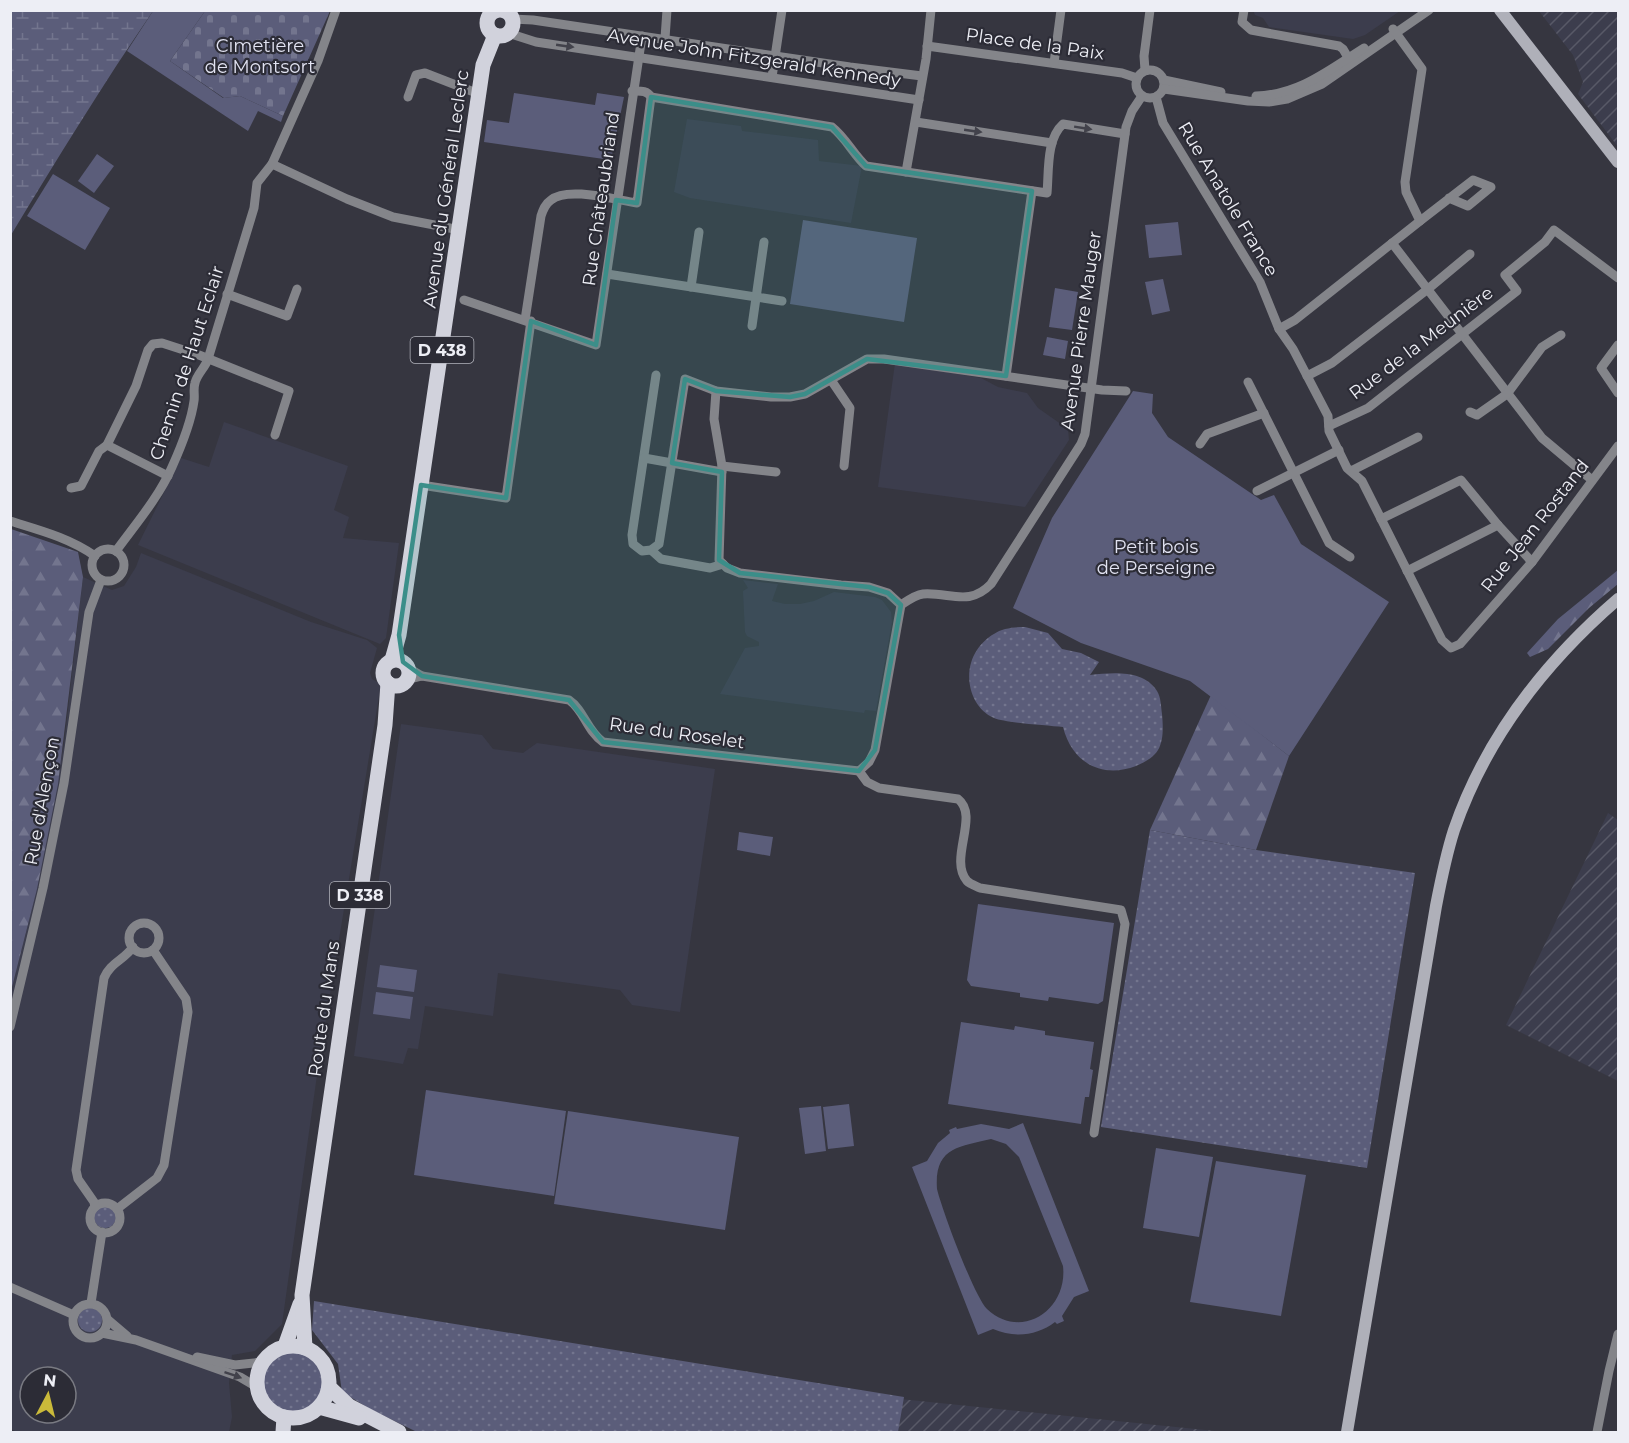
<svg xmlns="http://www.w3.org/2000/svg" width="1629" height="1443" viewBox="0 0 1629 1443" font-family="Montserrat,sans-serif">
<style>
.built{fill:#3c3d4d;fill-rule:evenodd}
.industrial{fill:url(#industrial-furrows)}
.grass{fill:url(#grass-dots)}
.forest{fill:url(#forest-firs)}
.wetland{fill:url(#wetland-marsh)}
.cemetery{fill:url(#cemetery-stones)}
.park{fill:#5b5d7a;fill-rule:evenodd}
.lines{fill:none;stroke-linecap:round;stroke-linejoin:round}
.minor{stroke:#84858a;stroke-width:9}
.secondary{stroke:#afb0b9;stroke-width:12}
.primary{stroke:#d1d2dc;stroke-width:15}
.oneway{fill:#42424b}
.marked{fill:#3b8e89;fill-opacity:0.2;stroke:#3b8e89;stroke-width:4.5;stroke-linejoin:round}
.labels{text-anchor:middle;stroke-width:4.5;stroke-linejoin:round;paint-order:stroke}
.shield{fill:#2c2c36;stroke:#b3b4bc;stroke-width:1.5}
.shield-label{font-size:16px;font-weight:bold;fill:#edeef5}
.street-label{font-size:18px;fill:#edeef5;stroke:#2c2c36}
.park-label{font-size:18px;fill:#e2e3f2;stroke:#2c2c36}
</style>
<defs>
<pattern id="industrial-furrows" width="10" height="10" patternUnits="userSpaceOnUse" patternTransform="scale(1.5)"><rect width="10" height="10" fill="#3c3d4d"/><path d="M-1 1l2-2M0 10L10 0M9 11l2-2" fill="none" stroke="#585967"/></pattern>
<pattern id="grass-dots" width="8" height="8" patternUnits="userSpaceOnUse" patternTransform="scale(1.5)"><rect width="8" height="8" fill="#5b5d7a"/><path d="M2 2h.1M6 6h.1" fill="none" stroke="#73758e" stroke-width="1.8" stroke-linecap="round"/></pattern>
<pattern id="forest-firs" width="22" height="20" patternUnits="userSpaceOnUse" patternTransform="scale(1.5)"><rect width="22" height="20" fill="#5b5d7a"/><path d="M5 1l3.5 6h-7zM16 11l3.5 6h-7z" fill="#73758e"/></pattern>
<pattern id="wetland-marsh" width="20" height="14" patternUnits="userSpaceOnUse" patternTransform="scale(1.5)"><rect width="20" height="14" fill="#5b5d7a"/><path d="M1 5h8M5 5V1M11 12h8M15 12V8" fill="none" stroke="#73758e"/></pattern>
<pattern id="cemetery-stones" width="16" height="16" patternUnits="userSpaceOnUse" patternTransform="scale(1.5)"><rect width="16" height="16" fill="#5b5d7a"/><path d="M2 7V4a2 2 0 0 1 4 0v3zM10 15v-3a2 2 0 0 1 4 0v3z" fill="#73758e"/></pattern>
</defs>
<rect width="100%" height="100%" fill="#363640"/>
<!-- built -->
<g class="built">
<path d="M1253,10L1400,11L1365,35L1353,39L1269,27L1263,18L1255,15Z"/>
<path d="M687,119L741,126L742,131L818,140L819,161L862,166L851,223L690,198L674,192Z"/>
<path d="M895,363L981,378L998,387L1027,393L1038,408L1068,429L1069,440L1025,507L878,487Z"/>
<path d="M224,422L348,466L334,510L349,517L343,538L399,543L386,638L380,644L138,545L181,458L209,467Z"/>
<path d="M141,553L311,622L367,640L377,648L370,673L372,679L381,684L319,1061L282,1324L255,1351L232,1355L229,1383L232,1417L229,1432H17L11,1429V991L37,889L64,744L83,577L112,590L124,586L136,567ZM30,1377H66V1413H30Z"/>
<path d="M743,580L778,584L772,601L785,604H800L814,601L834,592L875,597L882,600L891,612L892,622L876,711L865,710L864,713L720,694L745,648L759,646V642L747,636L745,632L743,591L748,588Z"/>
<path d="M401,724L482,735L493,749L523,753L537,743L715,769L680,1012L632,1005L620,990L498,973L493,1016L425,1006L418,1049L408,1048L403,1064L354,1056Z"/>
</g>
<!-- industrial -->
<g class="industrial">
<path d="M1539,11H1618V147L1578,94L1583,82L1573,55Z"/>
<path d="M1608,813L1618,820V1081L1506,1025Z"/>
<path d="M900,1399L1225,1432H895Z"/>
</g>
<!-- grass -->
<g class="grass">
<path d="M1025,627L1048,633L1062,649L1081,653L1099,662L1090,675C1112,673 1143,669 1157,691C1161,697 1161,707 1162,714C1163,725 1164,740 1158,750C1153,758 1145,762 1136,766C1102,779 1072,763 1063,727C1047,725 1006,723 994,718C969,707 962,672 977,650C980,645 988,637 994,634C1002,628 1015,627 1025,627Z"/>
<path d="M1150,830L1256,850L1415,873L1367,1168L1101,1127Z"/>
<circle cx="105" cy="1217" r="11"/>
<path d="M314,1301L904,1397L898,1432H417L370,1409L342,1392L338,1364L312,1330Z"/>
<circle cx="90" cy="1320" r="12"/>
<circle cx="292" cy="1382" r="30"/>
</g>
<!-- forest -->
<g class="forest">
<path d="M11,529L78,552L83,577L58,784L37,889L11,991Z"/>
<path d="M1618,570V584L1589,608L1548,649L1530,657L1527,653L1558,619Z"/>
<path d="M1211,695L1289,756L1256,850L1150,830Z"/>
</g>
<!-- wetland -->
<path class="wetland" d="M11,11H153C103,84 57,159 11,235Z"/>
<!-- cemetery -->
<path class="cemetery" d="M205,11H330L283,116L240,96L224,98L170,61Z"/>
<!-- park -->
<g class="park">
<path d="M153,11H205L170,61L223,98L240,96L283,116L281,122L258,111L248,131L127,51Z"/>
<path d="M514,93L595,105L597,93L624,97L611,160L484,142L487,120L509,123Z"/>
<path d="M97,154L114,166L94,193L78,181Z"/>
<path d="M53,174L110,208L85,250L27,216Z"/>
<path d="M803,220L917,238L904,322L790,304Z"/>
<path d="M1178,222L1182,255L1149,258L1145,225Z"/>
<path d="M1163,279L1170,311L1152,315L1145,282Z"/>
<path d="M1055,288L1078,292L1072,330L1049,327Z"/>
<path d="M1047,337L1068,341L1065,359L1043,355Z"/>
<path d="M1133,391L1153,394L1152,413L1168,437L1261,500L1274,495L1301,544L1389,602L1289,756L1190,681L1081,643L1013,608L1052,518Z"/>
<path d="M739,832L773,837L770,856L737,850Z"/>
<path d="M978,904L1114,923L1103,1001L1098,1004L1049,997L1048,1001L1020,997V993L971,986L967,980Z"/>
<path d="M380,965L417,970L414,992L377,987Z"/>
<path d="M376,992L413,997L410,1019L373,1014Z"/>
<path d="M961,1022L1014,1030L1015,1026L1045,1031V1035L1094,1042L1090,1069L1093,1070L1089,1097H1085L1081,1124L948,1104Z"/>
<path d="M426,1090L566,1111L554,1196L414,1175Z"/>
<path d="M849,1104L854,1146L828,1149L823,1107Z"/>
<path d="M821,1106L826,1151L805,1154L799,1108Z"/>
<path d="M568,1111L739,1137L725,1230L554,1204Z"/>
<path d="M1023,1123L1089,1291L1074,1297L1062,1316L1064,1321L1057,1324L1055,1322C1037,1336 1014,1338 993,1329L978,1335L912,1167L927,1161L938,1143L950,1133L949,1130L956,1127L957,1129L981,1124L1009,1129ZM991,1139L1006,1144L1019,1157L1063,1266C1068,1310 1021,1341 987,1309C974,1296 942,1210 937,1189C934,1147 959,1147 991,1139Z"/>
<path d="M1156,1148L1213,1157L1199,1237L1143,1228Z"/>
<path d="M1216,1161L1306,1175L1281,1316L1190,1302Z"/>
</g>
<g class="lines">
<!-- minor -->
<g class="minor">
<path d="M1244,10L1242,22L1251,30L1339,46L1343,49L1350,61"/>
<path d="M512,19L533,20L850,67L922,76"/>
<path d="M508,33L536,42L919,100"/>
<path d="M665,38L667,10"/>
<path d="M927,46L1122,73L1137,78"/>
<path d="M1054,63L1061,10"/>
<circle cx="1150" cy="84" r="14"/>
<path d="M1145,70L1144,56L1150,10"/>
<path d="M772,77L782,10"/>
<path d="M1164,80L1221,92"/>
<path d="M1164,89L1248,101L1269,102L1287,99L1322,84L1429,10"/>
<path d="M1256,96C1299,95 1329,70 1364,48"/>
<path d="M408,97L416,75L425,73L479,94"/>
<path d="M651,97L832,127C846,138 853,154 866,166L1047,193C1049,172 1046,139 1063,124L1125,134"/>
<path d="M1156,97L1163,123L1260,282L1279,329L1295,320L1420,221L1406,192L1405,182L1422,69L1393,29"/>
<path d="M916,122L1052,143"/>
<path d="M272,164L347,199L393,217L460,230"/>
<path d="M906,172L926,59L931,10"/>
<path d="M1420,221L1473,180L1491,187L1468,206L1449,198"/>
<path d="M1392,243L1542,438L1592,480"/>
<path d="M607,274L782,301"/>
<path d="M691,287L699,232"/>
<path d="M227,294L287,316L297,289"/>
<path d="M464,300L596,345L642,36"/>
<path d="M525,320L541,216C543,210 545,204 551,200C568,186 615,200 637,203L651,97C647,90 640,91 632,91"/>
<path d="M752,326L764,242"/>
<path d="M1279,329L1293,349L1328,416L1329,431L1347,468L1362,481L1442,640L1451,648L1460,644L1532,562L1618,446"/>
<path d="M1618,345L1601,368L1618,393"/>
<path d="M656,375L632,535L633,544L642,551L651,550L659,544L685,379L716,391L771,397H790L805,394L867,359H884L1102,390L1126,391"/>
<path d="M1006,376L1032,191"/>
<path d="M1307,376L1332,363L1428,289L1470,254"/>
<path d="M831,380L850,408L844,466"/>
<path d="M1248,382L1329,543L1350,557"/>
<path d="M716,391L714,419L722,466L719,560L727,568L740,573L841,585L869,587L888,593L901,605"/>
<path d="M1470,412L1477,415L1507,394L1542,347L1561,335"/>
<path d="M1329,426L1368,408L1517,291L1505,275L1545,242L1554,230L1618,278"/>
<path d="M1200,444L1207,434L1264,413"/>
<path d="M644,458L722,472"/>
<path d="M722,466L776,472"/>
<path d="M1351,471L1418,437"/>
<path d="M168,476L107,445L136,386L148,350L153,344L162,343L199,355L289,391L275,435"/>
<path d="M421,485L506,498L531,321"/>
<path d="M71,488L81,486L99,451L107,445"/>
<path d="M1257,491L1339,450"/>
<path d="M1381,519L1461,480L1498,525L1532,562"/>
<path d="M10,521C39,530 70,538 95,556"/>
<circle cx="108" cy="565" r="16"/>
<path d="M651,550L661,559L710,568L723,564"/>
<path d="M116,551C135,525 159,497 172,467C181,447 191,423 194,401C195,395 193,389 195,383C197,374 205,368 208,359L254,208L257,183L272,164L318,61L336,10"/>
<path d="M1407,571L1498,525"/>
<path d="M901,605C907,601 915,595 923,594C950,592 969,607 991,584L1081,444L1085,434L1126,127L1132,111L1142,96"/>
<path d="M407,667L422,676"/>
<path d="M406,680L422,676L569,700C584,710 587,731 603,742L859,771L869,762L875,750L901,605"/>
<path d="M859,771L867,782L879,788L958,799C980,816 948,859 967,881C970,884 976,886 980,888L1121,910L1125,924L1094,1133"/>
<circle cx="144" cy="938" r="15"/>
<path d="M10,1027L43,888L64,783L89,612L101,580"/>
<circle cx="105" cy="1218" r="15"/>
<path d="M95,1207L94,1202L78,1179L76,1170L104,978C110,963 124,960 133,947"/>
<path d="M117,1209L157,1178L164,1165L188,1012L186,999L153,950"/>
<path d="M10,1287L74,1315"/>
<path d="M91,1303L102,1232"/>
<circle cx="90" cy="1321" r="17"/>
<path d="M107,1319L127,1336"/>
<path d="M102,1333L136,1340L240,1377L257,1387"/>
<path d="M197,1357L235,1365L262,1362"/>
<path d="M1597,1432L1609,1371L1618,1334"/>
</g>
<!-- secondary -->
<g class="secondary">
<path d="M1500,10L1618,162"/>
<path d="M1347,1432L1436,906C1441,880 1446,855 1454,830C1486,737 1545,662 1618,599"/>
</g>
<!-- primary -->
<g class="primary">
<circle cx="500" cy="23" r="13"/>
<path d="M392,660L399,635L483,65L495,35"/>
<circle cx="396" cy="673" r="13"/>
<circle cx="293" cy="1382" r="36"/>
<path d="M285,1346L300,1304"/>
<path d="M305,1348L302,1295L385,725L388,683"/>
<path d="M329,1387L349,1406L399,1432"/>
<path d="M319,1407L359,1418"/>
<path d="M283,1432L284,1417"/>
</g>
</g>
<!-- one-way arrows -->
<defs><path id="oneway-solid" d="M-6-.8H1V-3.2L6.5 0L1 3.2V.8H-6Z" transform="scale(1.5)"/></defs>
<g class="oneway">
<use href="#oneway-solid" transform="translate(565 46) rotate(8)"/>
<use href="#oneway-solid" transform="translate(1083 128) rotate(9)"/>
<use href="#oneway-solid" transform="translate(973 131) rotate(8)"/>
<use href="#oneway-solid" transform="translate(233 1375) rotate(19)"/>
</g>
<!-- marked area -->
<path class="marked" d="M651,97L832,127L866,166L1032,191L1006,376L867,359L805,394L790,397L716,391L685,379L672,463L722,472L719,560L740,573L869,587L888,593L901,605L875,750L859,771L603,742L569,700L422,676L403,662L399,635L421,485L506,498L531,321L596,345L616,200L637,203Z"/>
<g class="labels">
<!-- shield labels -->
<g class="shield">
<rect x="410.5" y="337" width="63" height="26" rx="4.5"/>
<rect x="330" y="882" width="60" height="26" rx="4.5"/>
</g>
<g class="shield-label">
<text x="442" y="356">D 438</text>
<text x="360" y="901">D 338</text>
</g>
<!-- street labels -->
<g class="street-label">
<text transform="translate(1035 44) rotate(8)" y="6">Place de la Paix</text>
<text transform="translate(754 58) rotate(9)" y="6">Avenue John Fitzgerald Kennedy</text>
<text transform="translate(446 189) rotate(-82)" y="6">Avenue du Général Leclerc</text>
<text transform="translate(601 199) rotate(-82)" y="6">Rue Châteaubriand</text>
<text transform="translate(1228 199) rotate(59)" y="6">Rue Anatole France</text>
<text transform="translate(1081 331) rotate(-82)" y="6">Avenue Pierre Mauger</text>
<text transform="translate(1421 343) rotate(-37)" y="6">Rue de la Meunière</text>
<text transform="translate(187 363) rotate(-72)" y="6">Chemin de Haut Eclair</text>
<text transform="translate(1535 526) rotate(-52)" y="6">Rue Jean Rostand</text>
<text transform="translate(677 733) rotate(8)" y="6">Rue du Roselet</text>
<text transform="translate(42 801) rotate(-80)" y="6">Rue d'Alençon</text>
<text transform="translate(324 1009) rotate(-82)" y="6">Route du Mans</text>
</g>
<!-- park labels -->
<g class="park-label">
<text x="260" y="52">Cimetière<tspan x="260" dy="21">de Montsort</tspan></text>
<text x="1156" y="553">Petit bois<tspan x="1156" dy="21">de Perseigne</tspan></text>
</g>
</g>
<!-- border -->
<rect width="1629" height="1443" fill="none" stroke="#edeef5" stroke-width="24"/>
<!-- north arrow -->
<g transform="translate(48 1395) rotate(7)"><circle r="28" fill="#2c2c36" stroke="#797a82" stroke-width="1.5"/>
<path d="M0-4.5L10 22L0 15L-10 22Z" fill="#caba3a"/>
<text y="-9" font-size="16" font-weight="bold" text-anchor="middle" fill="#edeef5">N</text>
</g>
</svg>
